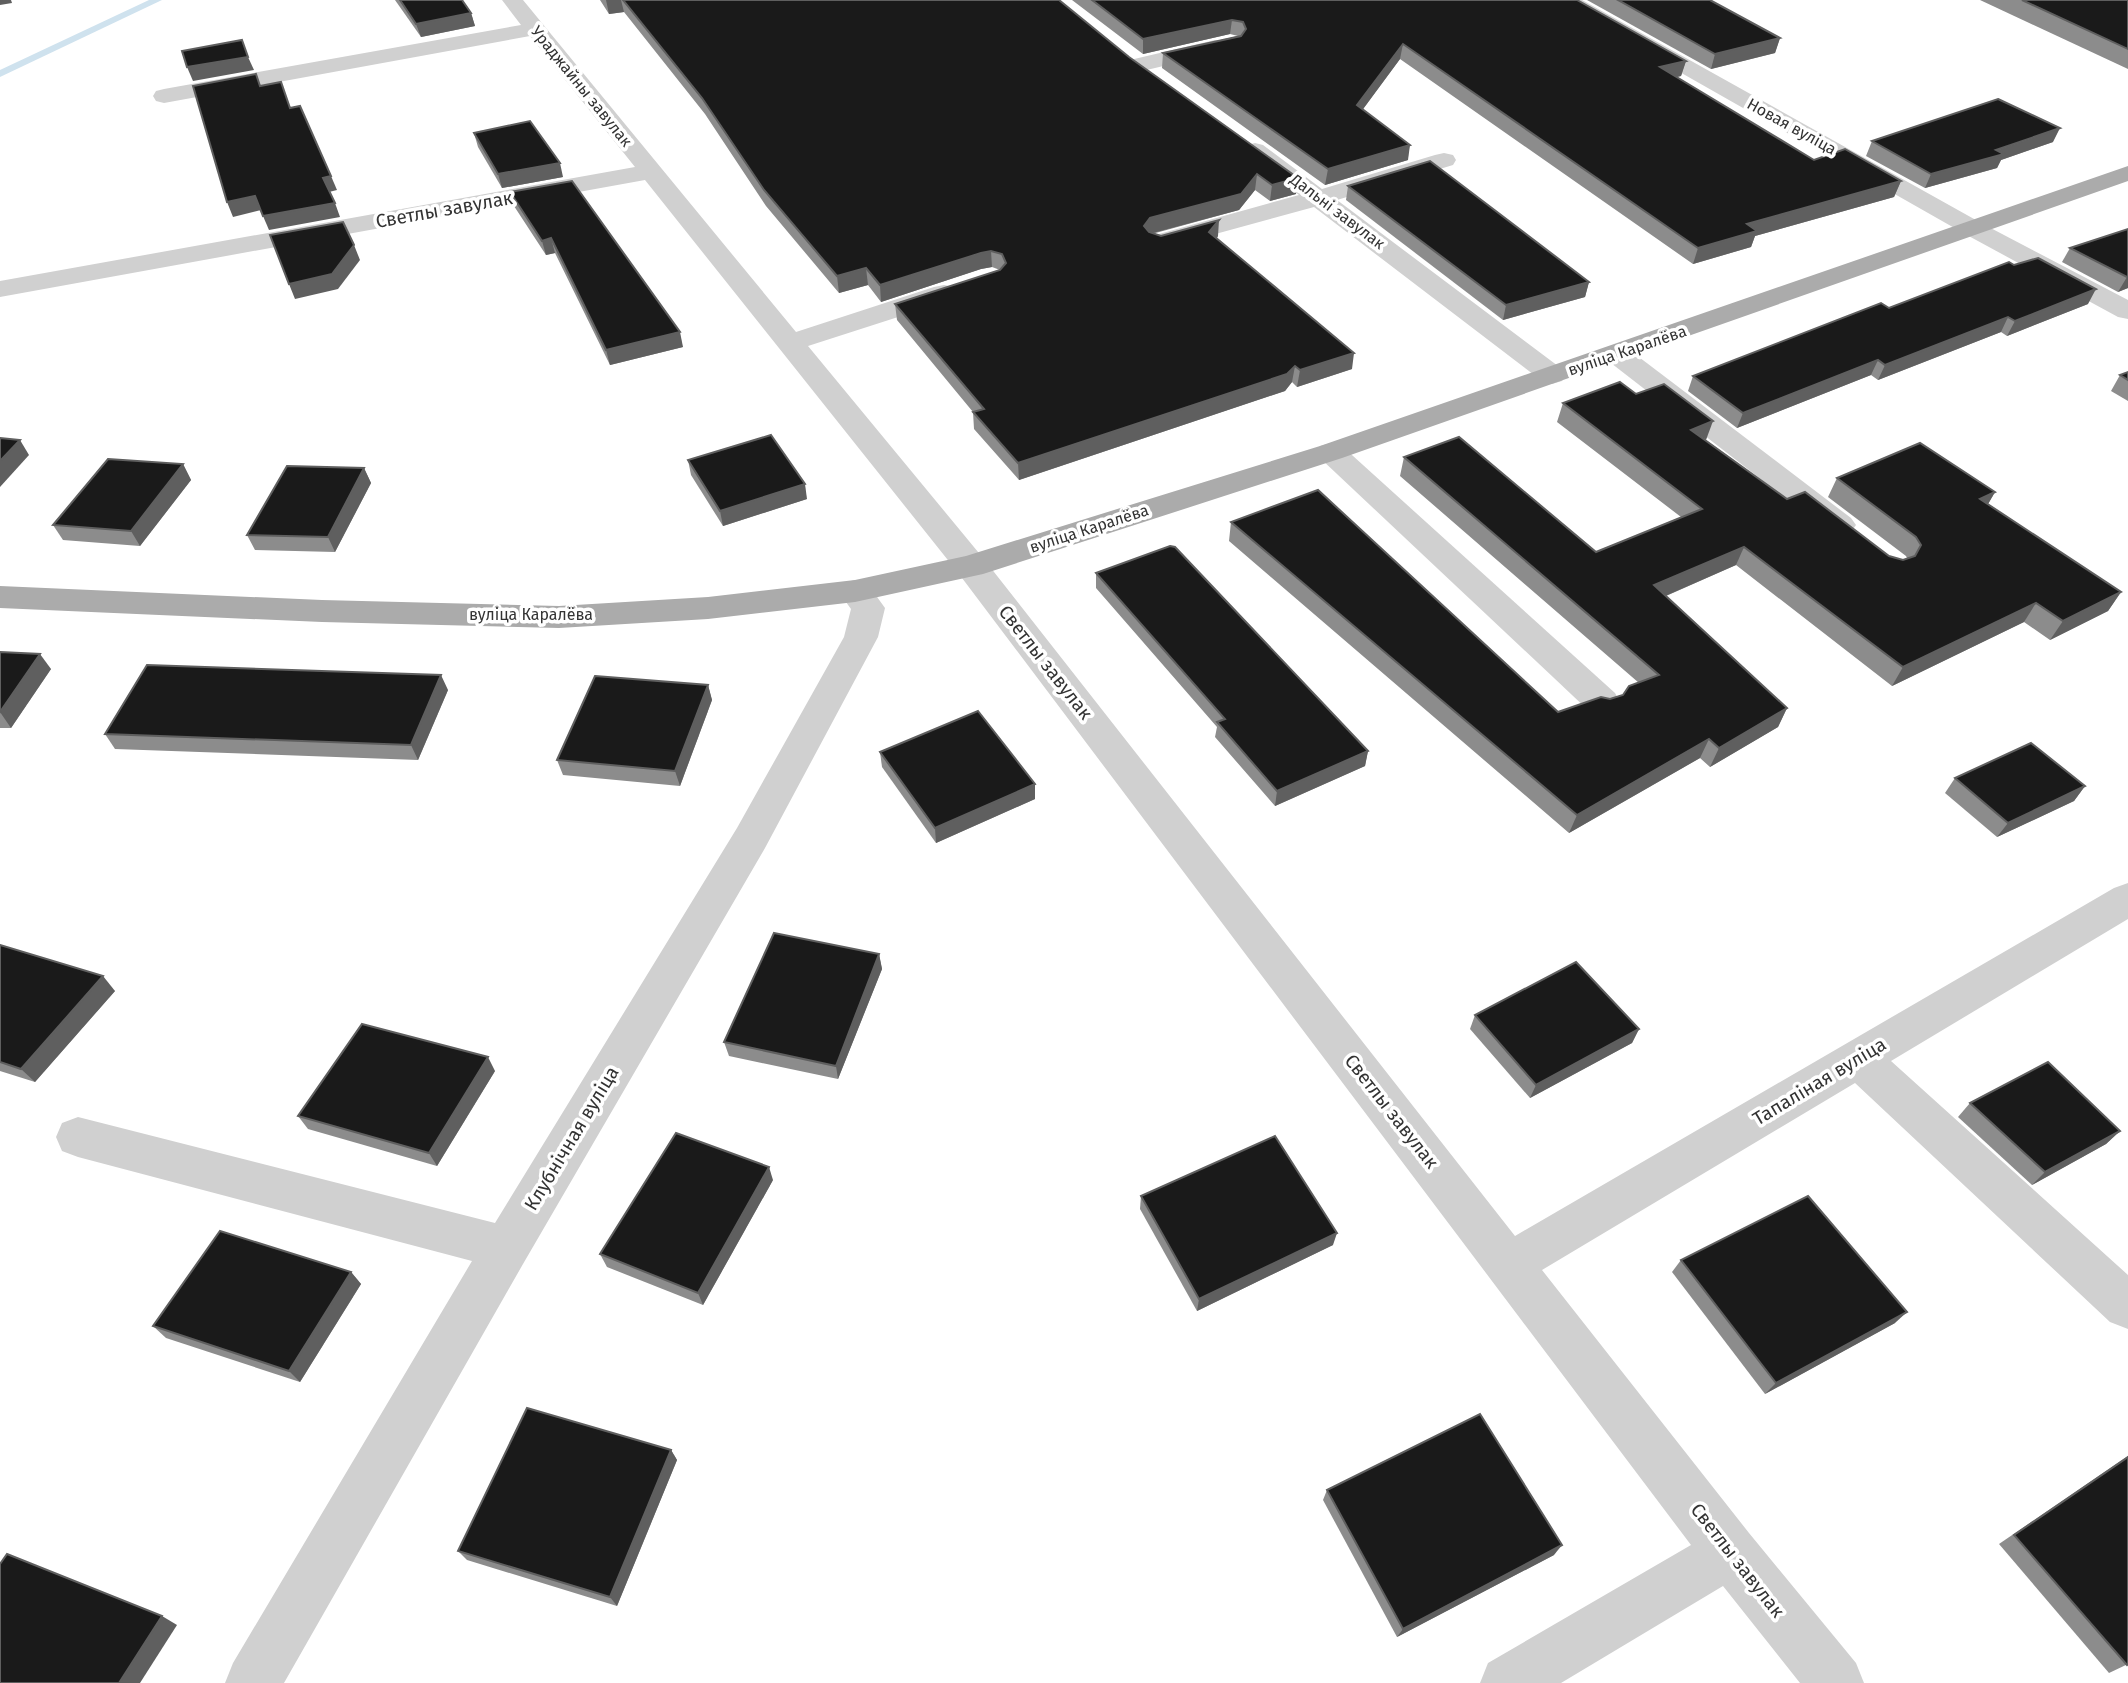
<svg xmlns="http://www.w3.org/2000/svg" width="2128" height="1683" viewBox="0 0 2128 1683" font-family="'Fira Sans',sans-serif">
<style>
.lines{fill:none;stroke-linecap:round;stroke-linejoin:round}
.stream{fill:#cfe2ee;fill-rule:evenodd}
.minor{fill:#d0d0d0;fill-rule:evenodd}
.major{fill:#ababab;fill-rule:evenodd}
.wall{fill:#8c8c8c}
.shaded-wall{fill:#5f5f5f}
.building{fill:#1a1a1a;stroke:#5f5f5f;stroke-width:2}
.labels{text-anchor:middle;stroke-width:7;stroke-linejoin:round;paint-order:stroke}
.far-street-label{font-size:16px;fill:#333;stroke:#fff}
.street-label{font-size:19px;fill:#333;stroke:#fff}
</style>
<rect width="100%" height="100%" fill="#fff"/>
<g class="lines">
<!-- stream -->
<path class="stream" d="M149,0H162L0,77V70Z"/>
<!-- minor -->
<g class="minor">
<path d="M502,0H523L796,332L934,287L944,285L954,287L957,293L954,299L808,346L983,558L1515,1236L2114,888L2128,883V919L1891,1061L2128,1275V1329L2110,1322L1855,1083L1542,1270L1749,1533L1856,1663L1864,1683H1800L1723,1586L1561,1683H1480L1488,1663L1691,1545L959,574L645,180L0,297V281L635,167L530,36L164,103L156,101L153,96L156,91L164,89L521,25Z"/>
<path d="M1557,0H1582L1983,224L2128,300V319L2118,317L1965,234L1560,4Z"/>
<path d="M1215,40L1223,42L1226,47L1223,52L1138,72L1130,70L1127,65L1130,60Z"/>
<path d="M1255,143L1263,145L1322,189L1435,155L1444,153L1453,155L1456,160L1453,165L1337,200L1562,369L1566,375L1562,381L1552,384L1542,381L1314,207L1168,247L1159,244L1155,239L1159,234L1299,195L1247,155L1243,150L1247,145Z"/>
<path d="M1617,346L1627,348L1851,518L1856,525L1851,532L1840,535L1829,532L1607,360L1603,354L1607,348Z"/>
<path d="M1331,443L1342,446L1615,693L1620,702L1615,711L1602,715L1589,711L1320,458L1316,452L1320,446Z"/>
<path d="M855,580L867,583L885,608L878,637L765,848L523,1264L284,1683H225L233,1663L472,1261L78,1157L62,1151L56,1137L62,1123L78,1117L495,1223L737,828L844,637L851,609L838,591L843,583Z"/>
</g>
<!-- major -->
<path class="major" d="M2128,166V181L1342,458L983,574L855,602L708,619L559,628L322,622L0,608V586L322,600L559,606L708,597L855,580L966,556L1320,446Z"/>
</g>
<!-- wall -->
<g class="wall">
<path d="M395,0H462L471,13L475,26L421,37Z"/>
<path d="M600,0H1059L1296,194L1270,201L1255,190L1239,210L1152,234L1161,236H1218L1217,238L1352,369L1297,387L1292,382L1285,391L1019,480L974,429L973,412L897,320L895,304L1000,270L992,267L981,269L881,302L868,285L839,293L766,206L705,114L624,12L609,14Z"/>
<path d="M1072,0H1577L1686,61L1681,76L1677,77L1814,160L1901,181L1894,197L1755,236L1751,247L1693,264L1400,59L1363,109L1408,160L1325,185L1162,68L1163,53L1238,36L1230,34L1143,54Z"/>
<path d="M1587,0H1710L1780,38L1775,53L1711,69Z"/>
<path d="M1980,0H2128V69Z"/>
<path d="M474,133L563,177L502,188L478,147Z"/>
<path d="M1872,141L2053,142L2001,160L1997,168L1925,188L1866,156Z"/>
<path d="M1348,186L1589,282L1585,297L1503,320L1346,200Z"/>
<path d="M510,192L683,347L610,365L555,253L546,255L514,206Z"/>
<path d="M2128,229V288L2118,292L2062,262L2070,248Z"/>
<path d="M2088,304L2007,336L2001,332L1878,380L1871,375L1737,428L1688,391L1693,376L1889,308Z"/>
<path d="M2128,372V401L2111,391L2120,375Z"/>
<path d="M1636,394L1706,440L1787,499L1889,556L1903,560L1907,558L1906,556L1828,497L1837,478L1995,492L1988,504L2121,592L2108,611L2050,640L2024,622L1892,686L1736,565L1666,596L1787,708L1778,727L1710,767L1700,758L1569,833L1229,541L1231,522L1558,712L1623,695L1639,683L1400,476L1404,457L1596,552L1681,517L1557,422L1563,403Z"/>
<path d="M688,460L807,499L723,526L691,475Z"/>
<path d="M183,464L191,480L140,546L63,540L53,525Z"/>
<path d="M364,468L371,483L335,552L255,550L247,535Z"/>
<path d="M1096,573L1368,751L1365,766L1275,806L1215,737L1217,727L1096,588Z"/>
<path d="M0,652L51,669L11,728H0Z"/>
<path d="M708,685L712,700L680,786L563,775L557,760Z"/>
<path d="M448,690L418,760L115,749L105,734Z"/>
<path d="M880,752L1035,784V799L936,843L882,767Z"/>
<path d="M1955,778L2085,786L2074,801L1997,837L1945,793Z"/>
<path d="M0,945L115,991L35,1082L0,1071Z"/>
<path d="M879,954L882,969L838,1079L729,1056L724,1042Z"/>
<path d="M1475,1015L1639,1029L1632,1043L1530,1098L1470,1029Z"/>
<path d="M495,1071L437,1166L308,1129L298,1116Z"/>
<path d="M1970,1103L2120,1131L2106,1144L2032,1185L1958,1117Z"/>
<path d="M773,1180L703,1305L607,1267L600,1254Z"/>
<path d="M1141,1196L1333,1245L1197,1311L1140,1209Z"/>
<path d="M1681,1260L1895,1323L1765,1394L1672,1272Z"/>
<path d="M351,1272L361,1284L300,1382L166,1338L153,1326Z"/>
<path d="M671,1450L677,1460L617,1606L467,1560L458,1551Z"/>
<path d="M2128,1456V1664L2109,1673L1999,1544Z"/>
<path d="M1327,1490L1554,1555L1397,1637L1323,1500Z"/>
</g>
<!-- shaded-wall -->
<g class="shaded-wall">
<path d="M0,0H11L12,3L0,5Z"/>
<path d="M606,0H621L624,12L609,14Z"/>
<path d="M471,13L475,26L421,37L416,24Z"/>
<path d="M1232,20L1230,34L1143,54V39Z"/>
<path d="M1780,38L1775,53L1711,69L1715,54Z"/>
<path d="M1403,44L1400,59L1355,120L1357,105Z"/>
<path d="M248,57L254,70L193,81L187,67Z"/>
<path d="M1686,61L1681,76L1655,82L1660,67Z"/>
<path d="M2060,128L2053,142L2001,160L1997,168L1925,188L1931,174Z"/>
<path d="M1410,145L1408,160L1325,185L1328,169Z"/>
<path d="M560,163L563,177L502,188L498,174Z"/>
<path d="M1257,174L1255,190L1239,210L1149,234L1144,226L1150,218Z"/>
<path d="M331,176L337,190L329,192L323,178Z"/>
<path d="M1298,178L1296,194L1270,201L1272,185Z"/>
<path d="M1901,181L1894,197L1755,236L1751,247L1693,264L1698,248L1747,224Z"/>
<path d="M255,196L261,210L233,217L227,202Z"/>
<path d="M335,203L340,217L269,230L263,216Z"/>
<path d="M1219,220L1218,236L1208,248L1209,232Z"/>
<path d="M551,238L555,253L546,255L542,241Z"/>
<path d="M354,245L360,260L338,289L295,299L289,284Z"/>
<path d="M991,251L992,267L981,269L881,302L880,285L981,253Z"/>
<path d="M866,268L868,285L839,293L837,276Z"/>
<path d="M2127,277H2128V288L2118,292Z"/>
<path d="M1589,282L1585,297L1503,320L1506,305Z"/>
<path d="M2096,289L2088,304L2007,336L2015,321Z"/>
<path d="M2008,317L2001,332L1878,380L1885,365Z"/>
<path d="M680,332L683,347L610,365L606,350Z"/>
<path d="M1354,353L1352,369L1297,387L1300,370Z"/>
<path d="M1878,360L1871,375L1737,428L1743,413Z"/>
<path d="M1295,366L1292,382L1285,391L1019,480L1018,463Z"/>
<path d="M1713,421L1706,440L1691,430Z"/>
<path d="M20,440L29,455L0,487V461Z"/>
<path d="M183,464L191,480L140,546L131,531Z"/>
<path d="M364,468L371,483L335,552L328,537Z"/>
<path d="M805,484L807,499L723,526L720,511Z"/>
<path d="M1995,492L1984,511L1980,499Z"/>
<path d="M1744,547L1736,565L1647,604L1654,585Z"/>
<path d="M2121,592L2108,611L2050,640L2063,621Z"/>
<path d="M2036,603L2024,622L1892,686L1903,667Z"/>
<path d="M40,654L51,669L11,728L0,712Z"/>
<path d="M441,675L448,690L418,760L411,745Z"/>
<path d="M708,685L712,700L680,786L675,771Z"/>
<path d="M1787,708L1778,727L1710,767L1719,748Z"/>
<path d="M1709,739L1700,758L1569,833L1577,815Z"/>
<path d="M1368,751L1365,766L1275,806L1277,791Z"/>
<path d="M1035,784V799L936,843L935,828Z"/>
<path d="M2085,786L2074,801L1997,837L2008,823Z"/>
<path d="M879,954L882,969L838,1079L836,1066Z"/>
<path d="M103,976L115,991L35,1082L21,1069Z"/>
<path d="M1639,1029L1632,1043L1530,1098L1536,1085Z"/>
<path d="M488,1057L495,1071L437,1166L429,1153Z"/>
<path d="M2120,1131L2106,1144L2032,1185L2045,1172Z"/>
<path d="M769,1167L773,1180L703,1305L698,1293Z"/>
<path d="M1337,1233L1333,1245L1197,1311L1199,1299Z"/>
<path d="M351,1272L361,1284L300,1382L289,1371Z"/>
<path d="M1907,1312L1895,1323L1765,1394L1776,1383Z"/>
<path d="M671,1450L677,1460L617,1606L610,1597Z"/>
<path d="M1562,1545L1554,1555L1397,1637L1403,1629Z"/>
<path d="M162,1616L177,1625L140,1683H119Z"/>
</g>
<!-- building -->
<g class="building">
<path d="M400,0H462L471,13L416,24Z"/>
<path d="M623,0H1059L1129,57L1298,178L1272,185L1257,174L1241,194L1150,218L1144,226L1149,232L1161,236L1219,220L1209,232L1354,353L1300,370L1295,366L1287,374L1018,463L973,412L984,409L895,304L1000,270L1006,263L1002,254L991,251L981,253L880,285L866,268L837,276L764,190L702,98Z"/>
<path d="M1092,0H1577L1686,61L1660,67L1814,160L1845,149L1901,181L1747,224L1757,231L1698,248L1403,44L1357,105L1410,145L1328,169L1163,53L1241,36L1246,29L1243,22L1232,20L1143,39Z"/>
<path d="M1618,0H1710L1780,38L1715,54Z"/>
<path d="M2022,0H2128V49Z"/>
<path d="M242,40L248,57L187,67L182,51Z"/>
<path d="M256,74L260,86L281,82L290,108L300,106L331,176L323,178L335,203L263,216L255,196L227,202L193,86Z"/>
<path d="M1998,99L2060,128L1996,150L2004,154L1931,174L1872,141Z"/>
<path d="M530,121L560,163L498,174L474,133Z"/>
<path d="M1430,161L1589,282L1506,305L1348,186Z"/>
<path d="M572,181L680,332L606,350L551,238L542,241L510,192Z"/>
<path d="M343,222L354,245L332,274L289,284L270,235Z"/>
<path d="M2128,229V277H2127L2070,248Z"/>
<path d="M2038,258L2096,289L2015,321L2008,317L1885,365L1878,360L1743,413L1693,376L1881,303L1889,308L2009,262L2014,265Z"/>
<path d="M2128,372V380L2120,375Z"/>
<path d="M1620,382L1636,394L1664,384L1713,421L1691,430L1787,499L1805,492L1889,556L1903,560L1915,556L1921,545L1916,537L1837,478L1920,443L1995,492L1980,499L2121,592L2063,621L2036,603L1903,667L1744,547L1654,585L1787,708L1719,748L1709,739L1577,815L1231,522L1318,490L1558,712L1601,697L1610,699L1623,695L1629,686L1659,675L1404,457L1459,437L1596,552L1702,509L1563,403Z"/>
<path d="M771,435L805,484L720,511L688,460Z"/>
<path d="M0,438L20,440L0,461Z"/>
<path d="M108,459L183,464L131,531L53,525Z"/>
<path d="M287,466L364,468L328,537L247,535Z"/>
<path d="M1170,546L1175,547L1368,751L1277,791L1217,722L1225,719L1096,573Z"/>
<path d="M0,652L40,654L0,712Z"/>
<path d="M147,665L441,675L411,745L105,734Z"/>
<path d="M595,676L708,685L675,771L557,760Z"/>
<path d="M978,711L1035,784L935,828L880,752Z"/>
<path d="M2031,743L2085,786L2008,823L1955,778Z"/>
<path d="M774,933L879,954L836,1066L724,1042Z"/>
<path d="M0,945L103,976L21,1069L0,1062Z"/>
<path d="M1576,962L1639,1029L1536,1085L1475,1015Z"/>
<path d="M362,1024L488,1057L429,1153L298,1116Z"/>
<path d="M2048,1062L2120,1131L2045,1172L1970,1103Z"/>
<path d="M676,1133L769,1167L698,1293L600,1254Z"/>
<path d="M1275,1136L1337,1233L1199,1299L1141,1196Z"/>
<path d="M1808,1196L1907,1312L1776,1383L1681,1260Z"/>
<path d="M220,1231L351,1272L289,1371L153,1326Z"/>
<path d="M527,1408L671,1450L610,1597L458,1551Z"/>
<path d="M1480,1414L1562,1545L1403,1629L1327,1490Z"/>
<path d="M2128,1457V1664L2127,1665L2014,1535Z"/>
<path d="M7,1554L162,1616L119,1683H0V1564Z"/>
</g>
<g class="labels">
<!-- far-street labels -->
<g class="far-street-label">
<text transform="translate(582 86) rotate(51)" y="6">Ураджайны завулак</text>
<text transform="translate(1792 126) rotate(29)" y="6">Новая вуліца</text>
<text transform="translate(1338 211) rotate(37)" y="6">Дальні завулак</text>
<text transform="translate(1627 350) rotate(-19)" y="6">вуліца Каралёва</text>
<text transform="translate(1089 528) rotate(-18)" y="6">вуліца Каралёва</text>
<text x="531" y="620">вуліца Каралёва</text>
</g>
<!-- street labels -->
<g class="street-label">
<text transform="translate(444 209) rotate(-10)" y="7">Светлы завулак</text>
<text transform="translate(1046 662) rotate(52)" y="7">Светлы завулак</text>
<text transform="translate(1819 1081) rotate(-31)" y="7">Тапаліная вуліца</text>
<text transform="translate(1392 1111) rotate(52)" y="7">Светлы завулак</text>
<text transform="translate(571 1138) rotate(-59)" y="7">Клубнічная вуліца</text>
<text transform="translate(1738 1560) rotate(52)" y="7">Светлы завулак</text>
</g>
</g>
</svg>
